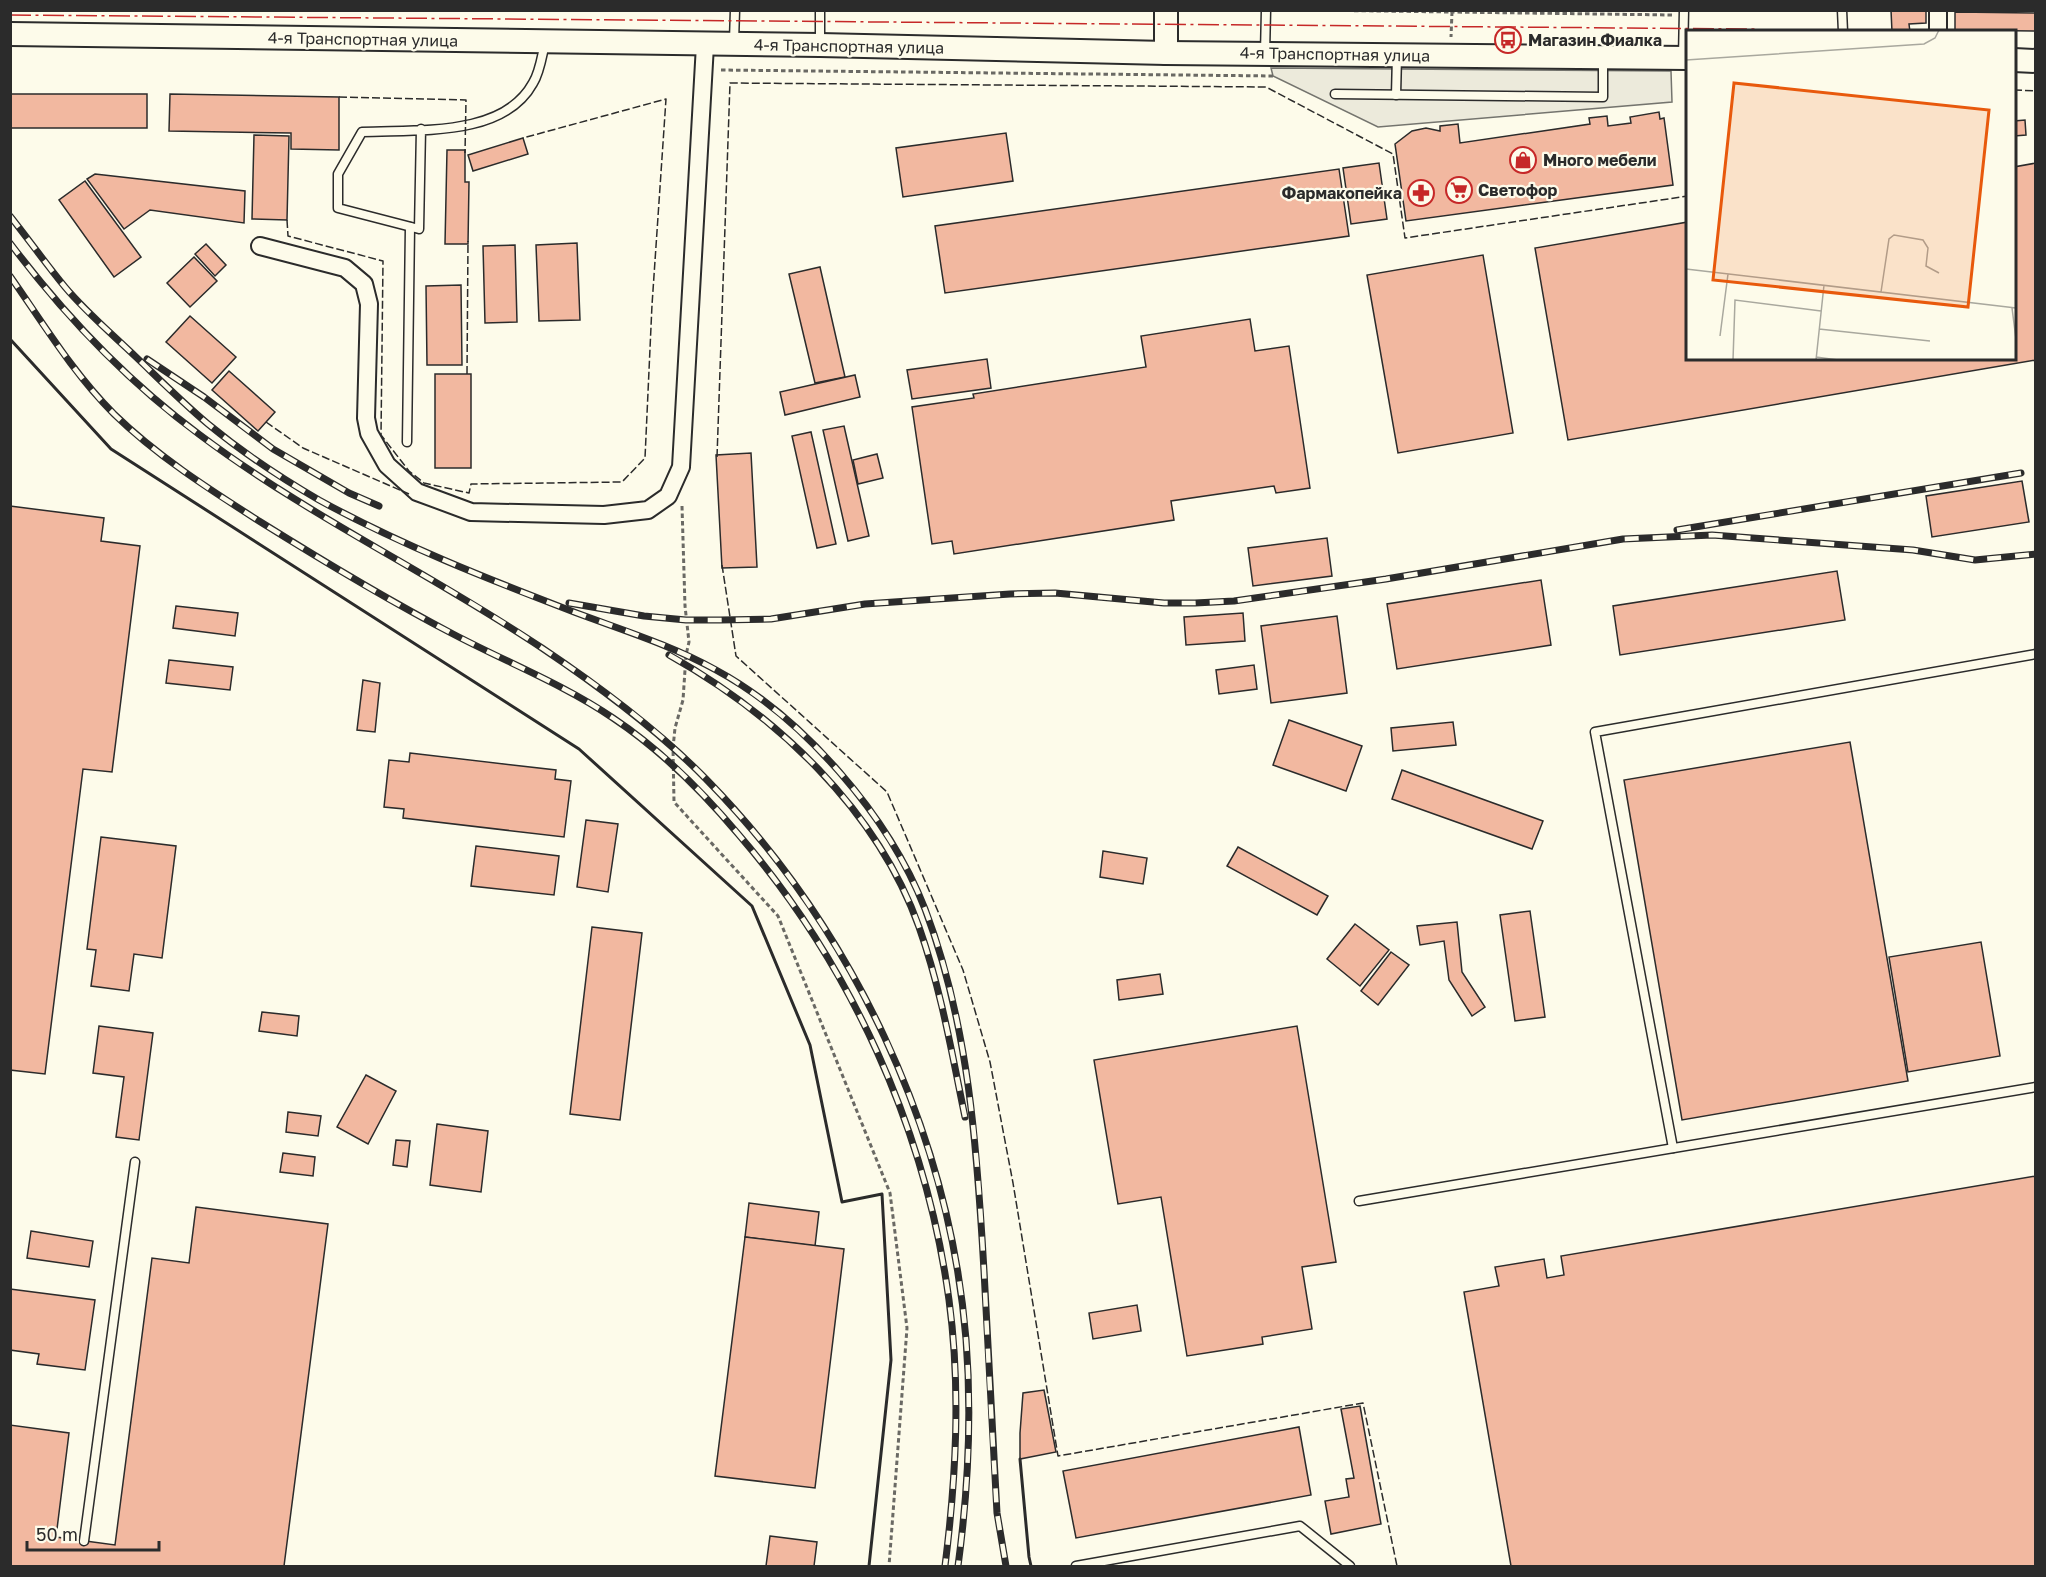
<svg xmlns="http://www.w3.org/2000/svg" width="2046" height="1577" viewBox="0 0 2046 1577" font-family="'Golos Text',sans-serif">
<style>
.parking{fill:#eceadb;stroke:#74746e;stroke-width:1.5}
.building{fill:#f2b8a0;stroke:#2b2b2b;stroke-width:1.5}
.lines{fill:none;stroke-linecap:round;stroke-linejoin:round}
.lane-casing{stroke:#2b2b2b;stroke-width:11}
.street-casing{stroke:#2b2b2b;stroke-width:20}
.secondary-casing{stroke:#2b2b2b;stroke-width:26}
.path{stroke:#6a6964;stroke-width:3;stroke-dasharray:4.5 3;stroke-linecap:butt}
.lane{stroke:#fdfbea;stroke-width:8}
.street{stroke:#fdfbea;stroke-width:16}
.secondary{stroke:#fdfbea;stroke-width:22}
.rail-casing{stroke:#2b2b2b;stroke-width:7}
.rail{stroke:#fdfbea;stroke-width:4.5;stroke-dasharray:14;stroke-linecap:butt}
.fence{stroke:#2b2b2b;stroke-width:1.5;stroke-dasharray:8 3;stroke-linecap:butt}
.wall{stroke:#2b2b2b;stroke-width:3}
.power{stroke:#c62828;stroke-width:1.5;stroke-dasharray:21 4.5 3 4.5;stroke-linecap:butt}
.labels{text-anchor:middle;stroke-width:4.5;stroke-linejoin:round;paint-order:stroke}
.street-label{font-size:16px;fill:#2b2b2b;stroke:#fdfbea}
.poi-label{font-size:16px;font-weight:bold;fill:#2b2b2b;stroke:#fdfbea;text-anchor:start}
.inset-road{fill:none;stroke:#a9a89e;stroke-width:1.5}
.view{fill:#e8590c;fill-opacity:0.15;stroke:#e8590c;stroke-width:3}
.inset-edge{fill:none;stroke:#2b2b2b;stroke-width:3}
</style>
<rect width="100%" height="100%" fill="#fdfbea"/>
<!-- parking -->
<path class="parking" d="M1271,68L1671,71L1672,102L1378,127L1273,76Z"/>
<!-- building -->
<g class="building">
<path d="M1891,10H1926V23L1909,24L1910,32H1892Z"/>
<path d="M1955,12L2036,13V31L1955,30Z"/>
<rect x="10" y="94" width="137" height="34"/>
<path d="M170,94L339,97V150L291,149V133L169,131Z"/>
<path d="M1659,112L1660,119L1664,118L1673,185L1406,221L1395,144L1412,131L1426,128L1440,131V126L1458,124L1460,143L1590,124L1589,118L1607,116L1608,126L1631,123L1630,117Z"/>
<path d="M2025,120L2026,135L2014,136V121Z"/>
<path d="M1006,133L1013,181L903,197L896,148Z"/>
<path d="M254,135L289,136L287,220L252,219Z"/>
<path d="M523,138L528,154L473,171L468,155Z"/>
<path d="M447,150H465V182H469L468,244H445Z"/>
<path d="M1379,163L1387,219L1351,224L1343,168Z"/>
<path d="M2036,163V360L1568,440L1535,248L1688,222V358H2014V167Z"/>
<path d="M1339,169L1349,236L945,293L935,226Z"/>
<path d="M95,174L245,191L244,223L150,210L124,229L87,179Z"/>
<path d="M85,181L141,257L114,277L59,200Z"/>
<path d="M577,243L580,320L539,321L536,245Z"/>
<path d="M206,244L226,265L215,276L195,254Z"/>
<path d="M515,245L517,322L485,323L483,246Z"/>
<path d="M1483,255L1513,433L1398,453L1367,275Z"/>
<path d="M194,257L217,281L190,307L167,283Z"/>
<path d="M820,267L845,377L815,383L789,274Z"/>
<path d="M461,285L462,365H427L426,286Z"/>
<path d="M190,316L236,357L212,383L166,342Z"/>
<path d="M1250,319L1255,351L1289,346L1310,488L1276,493L1274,486L1171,501L1174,520L954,554L952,541L932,544L912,407L974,398L973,394L1146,367L1141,336Z"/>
<path d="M987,359L991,388L912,399L907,370Z"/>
<path d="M229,371L275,412L258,431L212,390Z"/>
<rect x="435" y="374" width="36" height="94"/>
<path d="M855,375L860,397L785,415L780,392Z"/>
<path d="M844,426L869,536L848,541L823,430Z"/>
<path d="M811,432L836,544L817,548L792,436Z"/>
<path d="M751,453L757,567L722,568L716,455Z"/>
<path d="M877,454L883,478L858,484L853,460Z"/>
<path d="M2022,481L2029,522L1932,537L1926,496Z"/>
<path d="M10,506L104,518L101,541L140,546L112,772L83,769L45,1074L10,1070Z"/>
<path d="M1327,538L1332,576L1253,586L1248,548Z"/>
<path d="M1837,571L1845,620L1620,655L1613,606Z"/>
<path d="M1541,580L1551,645L1397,669L1387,604Z"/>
<path d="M176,606L238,613L235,636L173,628Z"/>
<path d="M1243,613L1245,641L1186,645L1184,617Z"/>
<path d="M1337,616L1347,693L1271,703L1261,626Z"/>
<path d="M169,660L233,667L230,690L166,683Z"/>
<path d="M1254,665L1257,689L1219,694L1216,670Z"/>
<path d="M363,680L380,683L375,732L357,730Z"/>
<path d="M1289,720L1362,746L1346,791L1273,765Z"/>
<path d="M1453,722L1456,745L1393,751L1391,728Z"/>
<path d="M1850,742L1908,1081L1682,1120L1624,780Z"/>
<path d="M410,753L556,770L555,779L571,781L564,837L403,818L404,809L384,807L389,760L409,762Z"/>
<path d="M1402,770L1543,821L1532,849L1392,799Z"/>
<path d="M586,820L618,824L608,892L577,887Z"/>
<path d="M101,837L176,846L162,958L134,954L129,991L91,986L96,950L87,949Z"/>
<path d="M476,846L559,856L554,895L471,886Z"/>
<path d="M1238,847L1328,896L1317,915L1227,866Z"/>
<path d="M1103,851L1147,858L1143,884L1100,877Z"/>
<path d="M1530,911L1545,1017L1515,1021L1500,915Z"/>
<path d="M1457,922L1462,972L1485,1007L1472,1016L1449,980L1444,941L1420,945L1417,926Z"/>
<path d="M1355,924L1389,950L1360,986L1327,959Z"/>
<path d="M592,927L642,933L620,1120L570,1114Z"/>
<path d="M1981,942L2000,1056L1908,1072L1889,957Z"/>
<path d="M1391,952L1409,965L1378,1005L1361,991Z"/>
<path d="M1160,974L1163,994L1119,1000L1117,980Z"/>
<path d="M262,1012L299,1016L297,1036L259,1031Z"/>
<path d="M99,1026L153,1033L139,1140L116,1137L124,1077L93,1073Z"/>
<path d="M1297,1026L1336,1262L1302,1267L1312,1329L1262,1337L1263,1344L1187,1356L1161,1197L1118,1204L1094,1060Z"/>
<path d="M366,1075L396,1091L368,1144L337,1127Z"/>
<path d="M288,1112L321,1116L318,1136L286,1132Z"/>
<path d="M437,1124L488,1131L481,1192L430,1185Z"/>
<path d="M396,1140L410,1141L407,1167L393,1165Z"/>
<path d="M283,1153L315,1157L313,1176L280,1172Z"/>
<path d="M2036,1176V1566H1511L1464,1292L1499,1286L1495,1267L1544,1259L1547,1278L1564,1275L1561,1256Z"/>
<path d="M749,1203L819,1212L815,1246L745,1237Z"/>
<path d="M196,1207L328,1224L284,1566H10V1425L69,1433L56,1537L115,1545L152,1258L189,1263Z"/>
<path d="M31,1231L93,1241L89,1267L27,1258Z"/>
<path d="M745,1237L844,1249L815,1488L715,1476Z"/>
<path d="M10,1289L95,1300L85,1370L37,1364L39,1354L10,1350Z"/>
<path d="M1137,1305L1141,1331L1093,1339L1089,1313Z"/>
<path d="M1044,1390L1056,1452L1020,1459V1433L1023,1393Z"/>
<path d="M1360,1406L1381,1524L1331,1534L1325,1501L1349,1497L1346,1479L1354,1478L1341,1409Z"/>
<path d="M1299,1427L1311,1495L1076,1538L1063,1471Z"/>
<path d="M770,1536L817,1542L814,1566H766Z"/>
</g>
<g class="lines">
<defs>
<g id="lane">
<path d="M1842,10L1843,32"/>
<path d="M734,41L735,10"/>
<path d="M820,43V10"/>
<path d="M1265,53L1266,10"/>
<path d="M1683,57L1684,10"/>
<path d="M1335,94L1603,97V57"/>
<path d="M1396,95L1397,56"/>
<path d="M421,129L419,229L338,208V174L362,132C416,129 503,138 533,83C540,72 542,55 545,43"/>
<path d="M407,442L410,227"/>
<path d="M1673,1148L1595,732L2036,654"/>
<path d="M1359,1201L2036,1087"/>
<path d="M84,1541L135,1162"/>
<path d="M1076,1566L1300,1526L1350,1566"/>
</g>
<g id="street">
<path d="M1938,32V10"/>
<path d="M260,246L345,268L364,284L369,304L366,418L369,433L387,465L417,492L471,512L604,515L648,510L668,496L681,467L705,45"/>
</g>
<g id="secondary">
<path d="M1166,10V53"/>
<path d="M10,34L820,45L1166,53L1688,58"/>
<path d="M2014,60L2036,61"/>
</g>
</defs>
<!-- lane casing -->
<use href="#lane" class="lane-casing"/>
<!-- street casing -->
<use href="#street" class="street-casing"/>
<!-- secondary casing -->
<use href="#secondary" class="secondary-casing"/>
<!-- path -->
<g class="path">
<path d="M1309,10L1452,12L1451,37"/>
<path d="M1452,10V12L1673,15"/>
<path d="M721,70L1273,76"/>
<path d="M682,506L685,606L689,642L686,655L683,700L675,728L673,748L674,802L778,916L890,1193L907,1328L889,1566"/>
</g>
<!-- lane -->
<use href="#lane" class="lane"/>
<!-- street -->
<use href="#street" class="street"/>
<!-- secondary -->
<use href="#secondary" class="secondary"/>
<defs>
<g id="rail">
<path d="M10,216C29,240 46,264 65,287C86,312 112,334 136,357C159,379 183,403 208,424C242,452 281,478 319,500C401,545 488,579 574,612C622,630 671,645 716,670C803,717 889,816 925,909C969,1025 977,1148 984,1271C988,1352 992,1433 997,1513L1006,1566"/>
<path d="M10,243C65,316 127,381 200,435C308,516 430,573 542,648C600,687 657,729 706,779C852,928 949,1131 966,1339C972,1415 968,1492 958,1566"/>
<path d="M10,276C43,323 73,373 114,414C157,456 209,489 259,521C323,561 386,599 453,634C506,662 563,684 613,718C661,750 702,791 739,835C851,965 926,1130 949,1300C961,1389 956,1478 945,1566"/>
<path d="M147,359L204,397L273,449L349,493L379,506"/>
<path d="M1677,530L2021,473"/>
<path d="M569,603L644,616L686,620H720L771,619L865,604L1010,594L1055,593L1164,603H1195L1234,601L1386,579L1623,539L1712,535L1913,550L1975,560L2036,554"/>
<path d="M669,655C776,715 877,809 919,927C941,989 952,1054 965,1117"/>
</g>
</defs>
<!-- rail casing -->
<use href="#rail" class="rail-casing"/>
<!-- rail -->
<use href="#rail" class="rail"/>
<!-- fence -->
<g class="fence">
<path d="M2014,90L2036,91"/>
<path d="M339,97L466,100L465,153"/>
<path d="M287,220L288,236L383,261L381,435L409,471L424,483L469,493L471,484L622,482L645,458L652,305L666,99L523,138"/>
<path d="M467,374L468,241"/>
<path d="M266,422L303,448L409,494"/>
<path d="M717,457L730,83L1266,87L1393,154L1405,238L1688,196"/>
<path d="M722,565L736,656L887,792L963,970L990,1062L1013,1183L1058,1456L1363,1403L1397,1566"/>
</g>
<!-- wall -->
<g class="wall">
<path d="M10,339L111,449L579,749L752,906L810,1045L842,1202L882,1194L891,1360L869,1566"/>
<path d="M1020,1459L1029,1557L1031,1566"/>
</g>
<!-- power -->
<path class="power" d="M10,15L1755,29"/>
</g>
<!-- icons -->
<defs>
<symbol id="bus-ring" viewBox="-11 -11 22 22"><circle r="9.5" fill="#fdfbea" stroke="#c62828" stroke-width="1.5"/><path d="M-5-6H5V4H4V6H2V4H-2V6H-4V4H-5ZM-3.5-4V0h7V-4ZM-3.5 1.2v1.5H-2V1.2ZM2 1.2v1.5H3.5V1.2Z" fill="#c62828"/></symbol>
<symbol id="shop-ring" viewBox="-11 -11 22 22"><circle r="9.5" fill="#fdfbea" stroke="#c62828" stroke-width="1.5"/><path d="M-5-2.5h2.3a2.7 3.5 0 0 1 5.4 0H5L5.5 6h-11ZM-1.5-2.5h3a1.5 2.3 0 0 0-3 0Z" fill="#c62828"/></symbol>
<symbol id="supermarket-ring" viewBox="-11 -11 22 22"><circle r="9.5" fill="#fdfbea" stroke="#c62828" stroke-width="1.5"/><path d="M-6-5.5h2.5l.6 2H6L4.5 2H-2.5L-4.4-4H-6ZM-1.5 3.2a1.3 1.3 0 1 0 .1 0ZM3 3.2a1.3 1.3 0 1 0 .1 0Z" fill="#c62828"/></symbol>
<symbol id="pharmacy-ring" viewBox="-11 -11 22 22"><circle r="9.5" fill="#fdfbea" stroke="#c62828" stroke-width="1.5"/><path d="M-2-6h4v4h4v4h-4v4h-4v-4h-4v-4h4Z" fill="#c62828"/></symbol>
</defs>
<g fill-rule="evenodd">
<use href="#bus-ring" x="1493" y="25" width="30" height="30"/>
<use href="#shop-ring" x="1508" y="145" width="30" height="30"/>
<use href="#supermarket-ring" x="1444" y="175" width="30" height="30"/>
<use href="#pharmacy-ring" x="1406" y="178" width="30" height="30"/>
</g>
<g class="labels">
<!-- street labels -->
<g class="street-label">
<text transform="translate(363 39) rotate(1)" y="6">4-я Транспортная улица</text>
<text transform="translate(849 46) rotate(1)" y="6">4-я Транспортная улица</text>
<text transform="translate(1335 54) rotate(1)" y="6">4-я Транспортная улица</text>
</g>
<!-- poi labels -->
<g class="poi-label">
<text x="1528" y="46">Магазин Фиалка</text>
<text x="1543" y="166">Много мебели</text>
<text x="1478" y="196">Светофор</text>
<text x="1402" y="199" text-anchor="end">Фармакопейка</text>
</g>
</g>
<!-- overview -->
<g transform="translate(1686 30)">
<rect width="330" height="330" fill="#fdfbea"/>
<path class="inset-road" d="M0,30L238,14L249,8L253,0M0,239L330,278M195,262L203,209L208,205L237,210L242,218L240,236L253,243M326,278L330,309M133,299L244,311M34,306L42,244M130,327L152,330M47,330L49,270L135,281M130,330L138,255"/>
<path class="view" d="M48,53L303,80L282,277L27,250Z"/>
<rect width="330" height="330" class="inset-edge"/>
</g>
<!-- border -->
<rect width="2046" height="1577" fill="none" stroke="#2b2b2b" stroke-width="24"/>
<!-- scale -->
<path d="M27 1541v9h132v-9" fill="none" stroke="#2b2b2b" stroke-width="3"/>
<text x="36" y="1541" font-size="18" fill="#2b2b2b" stroke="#fdfbea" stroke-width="4.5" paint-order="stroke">50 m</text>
</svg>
